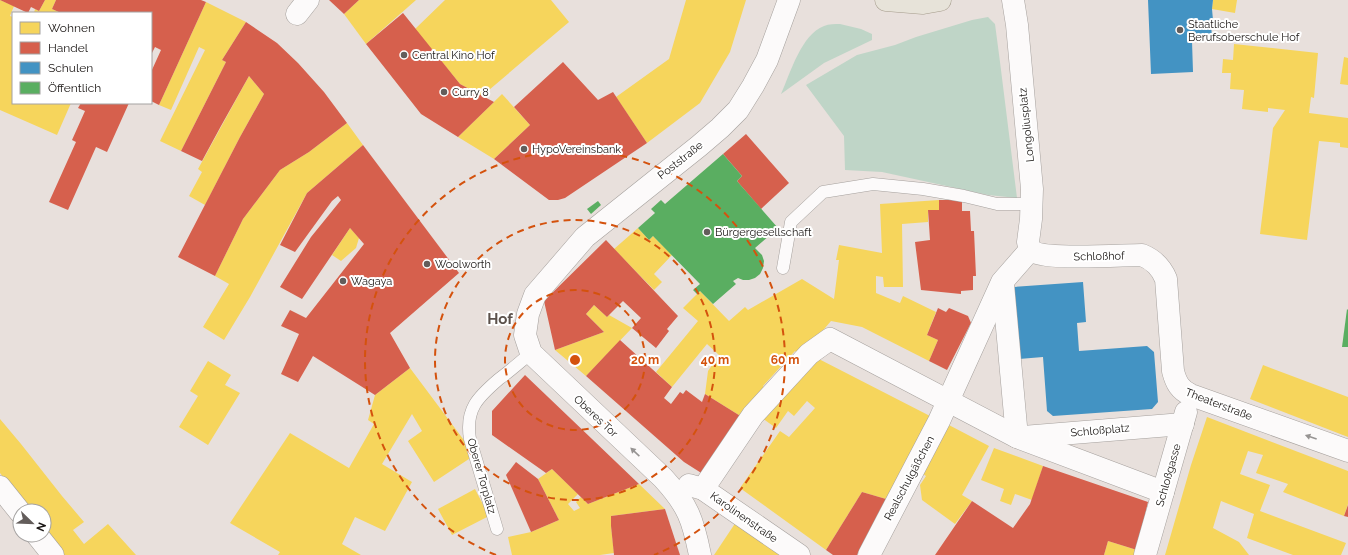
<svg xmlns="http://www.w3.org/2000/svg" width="1348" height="555" viewBox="0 0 1348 555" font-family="Raleway,sans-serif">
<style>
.green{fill:#bfd5c7}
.homes{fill:#f6d55c}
.shops{fill:#d6604d}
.schools{fill:#4393c3}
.public{fill:#5aae61}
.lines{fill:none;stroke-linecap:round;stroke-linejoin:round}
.lane-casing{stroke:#a5a09d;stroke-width:13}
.street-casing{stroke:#a5a09d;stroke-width:23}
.primary-casing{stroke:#a49b8b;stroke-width:23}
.lane{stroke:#fcfafa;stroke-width:12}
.street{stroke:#fcfafa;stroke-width:22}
.primary{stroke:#e7e3d9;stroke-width:22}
.oneway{fill:#979493}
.ring{fill:none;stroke:#d4520d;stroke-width:2;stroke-dasharray:7 5}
.poi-dot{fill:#635d5b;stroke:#fff;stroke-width:1.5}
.labels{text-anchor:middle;stroke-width:4;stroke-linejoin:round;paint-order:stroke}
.poi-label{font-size:11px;fill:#1b1715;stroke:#fff;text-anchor:start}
.street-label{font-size:11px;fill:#1b1715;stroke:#fff}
.district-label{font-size:15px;font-weight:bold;fill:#5b514b;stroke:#fff}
.centre{fill:#d4520d;stroke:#fff;stroke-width:2}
.ring-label{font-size:12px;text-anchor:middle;font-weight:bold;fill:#d4520d;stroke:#fff;stroke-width:4;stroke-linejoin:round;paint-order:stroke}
</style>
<rect width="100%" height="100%" fill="#e8e0dc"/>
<!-- green -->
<g class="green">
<path d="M988,17L995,24L1000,62L1017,198L988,195L882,172L845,170L844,136L806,85L857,55L895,45L916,37L972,20Z"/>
<path d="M840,24L861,29L872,34V40L824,63L781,94C791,72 801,35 824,26C829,24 835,24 840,24Z"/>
</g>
<!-- homes -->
<g class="homes">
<path d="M0,0L14,6L10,16L13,17V103H71L57,135L0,110Z"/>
<path d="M45,0H56L52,9L61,13H34L35,9L39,11Z"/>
<path d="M359,0H416L366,44L344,14Z"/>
<path d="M445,0H551L569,22L489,90L486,98L460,84L415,29Z"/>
<path d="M686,0H746L730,52L700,103L647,143L616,97L669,59Z"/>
<path d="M1213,0H1237L1235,13L1212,9Z"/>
<path d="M206,2L246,22L222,60L226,62L181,151L160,141L205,50L199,47L171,110L159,105Z"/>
<path d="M1234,44L1318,53L1314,98L1311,97L1309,113L1348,118V148L1340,147V143L1319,141L1307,240L1260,234L1273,128L1285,110L1268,108V112L1242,109L1244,90L1230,89L1231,73H1222L1223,59L1233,60Z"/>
<path d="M1344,57L1348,58V85L1340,84Z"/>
<path d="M249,76L264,94L240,137L205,205L189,196L202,172L198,169Z"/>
<path d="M502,94L530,125L494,159L458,137Z"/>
<path d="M347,123L363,145L307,193L250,297L224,340L203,327L229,284L215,276L243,219L280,170L309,152Z"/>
<path d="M939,200V210H928V222L902,224L903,287H884L883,277L876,276V293L900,303L903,296L936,312L927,335L938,340L929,361L862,327L831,321L801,356L795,351L763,386L766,390L742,417L705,394L708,371L719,355L707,344L672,387L656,372L698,321L683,308L700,291L729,321L745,307L748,310L802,279L834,299L839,260H836L839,245L882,253L880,204Z"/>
<path d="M350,228L359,238L356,248L341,261L332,255Z"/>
<path d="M638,228L649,240L653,236L672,255L654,274L662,282L654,290L614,249Z"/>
<path d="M594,305L607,317L609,315L632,328L586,376L555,350L604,332L586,314Z"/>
<path d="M813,356L930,416L886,499L862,492L826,550L740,488L780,431L789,437L815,408L807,401L794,416L788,411L776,428L759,416Z"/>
<path d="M208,361L231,375L225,385L240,393L208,445L179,427L198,396L190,391Z"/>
<path d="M1263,365L1348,397V437L1250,399Z"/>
<path d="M410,368L475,455L434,482L408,441L422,431L412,414L382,464L412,482L385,531L355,517L342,544L361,555H278L280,552L230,523L290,433L349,468L374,424L368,420L375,395Z"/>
<path d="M1207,417L1348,471V504L1344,516L1283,492L1288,484L1256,473L1263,455L1248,451L1240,474L1270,485L1260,511L1346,543L1341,555H1293L1247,538L1254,514L1221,501L1213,528L1239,542L1249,555H1165L1191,465Z"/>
<path d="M0,419L21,444L62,496L84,522L73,530L84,544L108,524L136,555H63L44,532V511H29L0,473Z"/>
<path d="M947,424L989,446L962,495L972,501L955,524L922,500L920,485L926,476L923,474Z"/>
<path d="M994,448L1043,466L1032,500L1015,494L1011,505L1000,501L1004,489L981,480Z"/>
<path d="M552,469L578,494L568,504L574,511L580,508L576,502L581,497L588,504L639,484L665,509L611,516V526L614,553L600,555H512L508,537L531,532L559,520L538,479Z"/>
<path d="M475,489L489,516L452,535L438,509Z"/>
<path d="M736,522L780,555H714Z"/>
<path d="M1108,541L1137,550L1136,555H1104Z"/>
</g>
<!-- shops -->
<g class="shops">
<path d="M0,0H45L39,11L31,7L28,13Z"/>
<path d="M56,0H201L206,2L159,105L151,101V72L161,50L155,47L151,55V13H61L52,9Z"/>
<path d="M329,0H359L344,14Z"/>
<path d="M403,13L460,84L494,102L458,137L421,114L366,44Z"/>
<path d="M246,22L277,43L298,63L324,92L347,123L309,152L280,170L243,219L215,276L178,257L240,137L264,94L249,76L221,126L202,161L181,151L226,62L222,60Z"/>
<path d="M563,62L598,100L613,92L647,143L565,198L558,200H549L494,159L530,125L514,107Z"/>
<path d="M81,103H129L107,152L96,147L68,210L49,202L76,142L72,140L85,111L78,108Z"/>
<path d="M746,134L789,183L761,209L737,181L742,176L723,154Z"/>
<path d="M363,145L459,273L390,333L410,368L375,395L313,356L298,382L281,374L299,334L281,326L290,310L306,318L364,244L350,228L302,299L280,287L311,237L341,200L338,196L332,201L295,252L280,245L307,193Z"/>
<path d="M939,200H962V211H970L971,231H974L976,276H973V290L961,291V294L921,290L915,242L930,240L928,210H939Z"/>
<path d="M606,240L678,316L667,329L669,331L656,348L632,328L641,318L623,301L607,317L594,305L586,314L604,332L555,350L544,301Z"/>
<path d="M938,308L946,312L949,308L968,316L971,323L947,370L929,361L938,340L927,335Z"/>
<path d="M620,340L672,387L664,398L671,404L680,392L683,394L686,390L702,402L705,394L742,417L706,476L684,462L586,376Z"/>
<path d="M525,375L592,439L639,484L588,504L552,469L546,473L492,435V411Z"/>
<path d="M516,462L538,479L559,520L531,532L506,475Z"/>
<path d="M1043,466L1148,502L1137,550L1108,541L1104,555H935L972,501L1013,528L1030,504Z"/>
<path d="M862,492L886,499L857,555H833L826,550Z"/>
<path d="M1348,505V517L1344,516Z"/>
<path d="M665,509L680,555H614L611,526V516Z"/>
</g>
<!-- schools -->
<g class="schools">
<path d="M1148,0H1213L1212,9L1213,20L1211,21L1212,40L1192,41L1193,72L1151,74Z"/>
<path d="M1083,282L1086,322L1077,323L1079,351L1147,346L1154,352L1158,402L1152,409L1053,416L1047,411L1043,357L1019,359L1014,287Z"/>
</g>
<!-- public -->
<g class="public">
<path d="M723,154L742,176L737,181L778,228L755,248L762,255L764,261L763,268L760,274L755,278L749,280H743L738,278L733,281L736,284L713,304L700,291L697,294L693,290L700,284L653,236L649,240L638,228L655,213L651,209L661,200L665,204Z"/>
<path d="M598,201L601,205L591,214L587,209Z"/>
<path d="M1347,309L1348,310V347H1342Z"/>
</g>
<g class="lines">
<defs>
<g id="lane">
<path d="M783,268L791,222L823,192L873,184L923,189L964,196L997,204H1032"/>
<path d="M497,529L470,439C465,409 478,397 499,379C510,371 520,362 531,353"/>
</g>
<g id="street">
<path d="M1013,0L1017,25L1032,189L1031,219L1028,242L1030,250"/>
<path d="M297,14L308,0"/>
<path d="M1030,250C1043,261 1121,255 1142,255C1154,260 1161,267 1166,279L1173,371C1176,383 1180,390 1191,395L1348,451"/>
<path d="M1003,284L1017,437"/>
<path d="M1023,437L1183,424"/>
<path d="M689,485L703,489L799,555"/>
<path d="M0,487L20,512"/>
<path d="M703,489L753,415L809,354L830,339L1017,437L1163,492"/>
<path d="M37,535L53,555"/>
<path d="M700,555C693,520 688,505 663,478L531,353L525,335L528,314L535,295L585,237L699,146L720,128L738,110L753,86L767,60L789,0"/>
<path d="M869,555L939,421L1002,282L1030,250"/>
<path d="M1145,555L1186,412"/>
</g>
<path id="primary" d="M886,0L923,3L940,0"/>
</defs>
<!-- lane casing -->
<use href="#lane" class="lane-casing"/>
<!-- street casing -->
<use href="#street" class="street-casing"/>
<!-- primary casing -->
<use href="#primary" class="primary-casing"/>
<!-- lane -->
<use href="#lane" class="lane"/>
<!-- street -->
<use href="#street" class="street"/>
<!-- primary -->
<use href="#primary" class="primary"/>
</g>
<!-- one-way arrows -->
<defs><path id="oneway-solid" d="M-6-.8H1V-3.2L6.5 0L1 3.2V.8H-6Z"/></defs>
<g class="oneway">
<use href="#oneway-solid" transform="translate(1311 437) rotate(-161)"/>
<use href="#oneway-solid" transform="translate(635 452) rotate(-137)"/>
</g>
<!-- distance rings -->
<g class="ring">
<circle cx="575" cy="360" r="70"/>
<circle cx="575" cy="360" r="140"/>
<path d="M496 555A210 210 0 1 1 654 555"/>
</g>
<!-- markers -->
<g class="poi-dot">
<circle cx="1180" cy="30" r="4"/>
<circle cx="404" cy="55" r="4"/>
<circle cx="444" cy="92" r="4"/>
<circle cx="524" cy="149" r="4"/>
<circle cx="707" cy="232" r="4"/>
<circle cx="427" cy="264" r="4"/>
<circle cx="343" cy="281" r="4"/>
</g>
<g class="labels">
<!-- poi labels -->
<g class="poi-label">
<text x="1188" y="28">Staatliche<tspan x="1188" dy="13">Berufsoberschule Hof</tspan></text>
<text x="412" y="59">Central Kino Hof</text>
<text x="452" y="96">Curry 8</text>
<text x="532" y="153">HypoVereinsbank</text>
<text x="715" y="236">Bürgergesellschaft</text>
<text x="435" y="268">Woolworth</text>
<text x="351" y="285">Wagaya</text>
</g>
<!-- street labels -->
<g class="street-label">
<text transform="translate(1026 125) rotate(-96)" y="4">Longoliusplatz</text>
<text transform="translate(680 160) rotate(-38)" y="4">Poststraße</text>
<text transform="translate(1099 256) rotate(-1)" y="4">Schloßhof</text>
<text transform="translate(1219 404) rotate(21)" y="4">Theaterstraße</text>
<text transform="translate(596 416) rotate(43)" y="4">Oberes Tor</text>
<text transform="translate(1100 430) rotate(-5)" y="4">Schloßplatz</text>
<text transform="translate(1168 475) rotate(-74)" y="4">Schloßgasse</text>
<text transform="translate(482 476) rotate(74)" y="4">Oberer Torplatz</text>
<text transform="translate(909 478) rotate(-62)" y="4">Realschulgäßchen</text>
<text transform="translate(744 517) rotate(35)" y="4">Karolinenstraße</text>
</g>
<!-- district labels -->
<g class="district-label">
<text x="500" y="324">Hof</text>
</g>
</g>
<circle cx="575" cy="360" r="6" class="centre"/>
<g class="ring-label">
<text x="645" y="364">20 m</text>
<text x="715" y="364">40 m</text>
<text x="785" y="364">60 m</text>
</g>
<!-- legend -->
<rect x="12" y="12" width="140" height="92" fill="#ffffff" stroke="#a4a2a1"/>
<rect x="20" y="22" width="20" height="12" fill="#f6d55c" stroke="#a4a2a1"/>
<text x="48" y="32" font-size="12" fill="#1b1715">Wohnen</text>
<rect x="20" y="42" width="20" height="12" fill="#d6604d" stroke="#a4a2a1"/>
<text x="48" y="52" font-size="12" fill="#1b1715">Handel</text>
<rect x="20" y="62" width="20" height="12" fill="#4393c3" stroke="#a4a2a1"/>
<text x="48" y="72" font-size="12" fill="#1b1715">Schulen</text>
<rect x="20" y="82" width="20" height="12" fill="#5aae61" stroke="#a4a2a1"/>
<text x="48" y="92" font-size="12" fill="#1b1715">Öffentlich</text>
<!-- north arrow -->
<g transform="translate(32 523) rotate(113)"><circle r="19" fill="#ffffff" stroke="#a4a2a1"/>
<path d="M0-3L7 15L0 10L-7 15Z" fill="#635d5b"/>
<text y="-6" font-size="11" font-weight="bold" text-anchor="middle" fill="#1b1715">N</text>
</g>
</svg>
